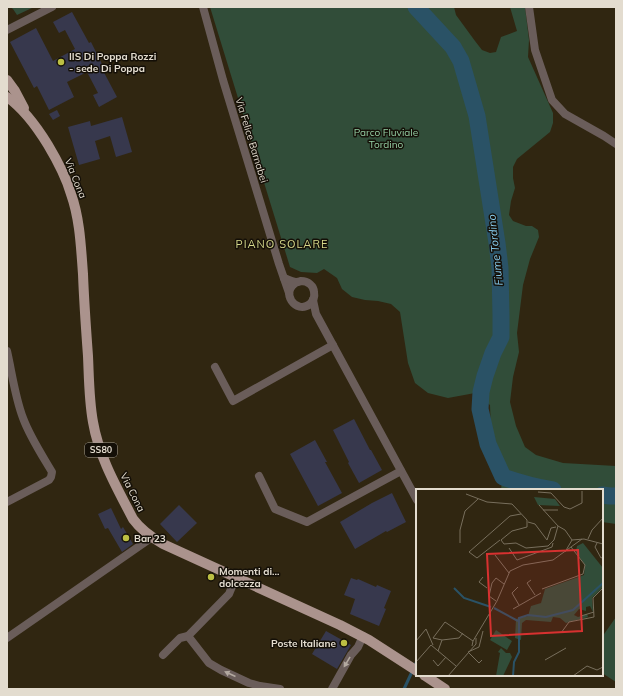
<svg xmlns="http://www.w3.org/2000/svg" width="623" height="696" viewBox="0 0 623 696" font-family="Mulish,sans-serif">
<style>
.green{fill:#314d39}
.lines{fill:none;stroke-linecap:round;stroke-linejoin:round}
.stream{stroke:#2a5266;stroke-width:3}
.river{stroke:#2a5266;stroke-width:17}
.building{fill:#37384d}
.street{stroke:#6a5d5a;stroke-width:8}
.primary{stroke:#ab938d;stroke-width:10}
.oneway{fill:#b3a9a0}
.poi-dot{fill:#bcbf43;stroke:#140f07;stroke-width:1.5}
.labels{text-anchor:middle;stroke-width:3;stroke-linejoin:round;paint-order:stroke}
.shield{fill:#140f07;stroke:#a59e93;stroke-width:1}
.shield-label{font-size:9px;font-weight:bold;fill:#e3dccf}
.poi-label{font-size:10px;font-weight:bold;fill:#e3dccf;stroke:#140f07;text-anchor:start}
.park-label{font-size:10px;fill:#96d1a6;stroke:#140f07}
.street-label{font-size:10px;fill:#e3dccf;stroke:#140f07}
.neighbourhood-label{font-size:11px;letter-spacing:1px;fill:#d6d98b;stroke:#140f07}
.water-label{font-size:11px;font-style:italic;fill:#89cff2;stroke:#140f07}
.inset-river{fill:none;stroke:#2a5266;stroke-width:2}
.inset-road{fill:none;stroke:#786f5d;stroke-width:1}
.view{fill:#d73130;fill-opacity:0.15;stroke:#d73130;stroke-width:2}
.inset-edge{fill:none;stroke:#e3dccf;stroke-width:2}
</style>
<rect width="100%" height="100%" fill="#302611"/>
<!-- green -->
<g class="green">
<path d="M10,7H34L17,15L13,9Z"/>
<path d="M210,7H454L456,15L475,41L482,50L490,53L496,52L501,37L517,31L510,7H525L529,40L528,57L553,113V123L550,132L517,159L513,167V178L515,188L511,201L509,215L513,221L526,226H532L538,230L539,237L530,259L523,285L517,333L519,352L513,377L510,402L516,426L525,447L536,455L563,463L616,466V524L602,522V490H501L504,462L491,430L490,405L475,393L448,398L428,393L415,383L408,363L400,312L391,304L378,301L365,300L352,297L342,289L337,278L324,269L317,273L301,272L290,267Z"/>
<path d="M616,617V682L602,673V637Z"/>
</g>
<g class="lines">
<!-- stream -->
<g class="stream">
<path d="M516,490L520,483"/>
<path d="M404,689L417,661"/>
</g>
<!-- river -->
<g class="river">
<path d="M416,7L453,47L461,61L477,116L497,243L500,268L501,316V337L493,353L485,376L481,392L480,409L488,444L503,477C520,483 535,487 553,490"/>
<path d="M602,495L610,496H616"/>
</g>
</g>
<!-- building -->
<g class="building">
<path d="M72,12L89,43L91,42L102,64L100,65L117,97L99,107L93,95L98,93L87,72L67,82L74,97L49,110L37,86L34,88L10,42L36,28L53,61L75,49L65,30L59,33L53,22Z"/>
<path d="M57,110L60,116L53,120L49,114Z"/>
<path d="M122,117L132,152L116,157L110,136L95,141L100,159L79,165L68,127L90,121L91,126Z"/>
<path d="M354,419L370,450H371L382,470L359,483L348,463L349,462L333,430Z"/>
<path d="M315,440L327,462H325L342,493L318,506L290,454Z"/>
<path d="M392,493L406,522L387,532L386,531L355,549L340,522L372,503Z"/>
<path d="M179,505L197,523L177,542L160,524Z"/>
<path d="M111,508L121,529L123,527L133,544L122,552L108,528L105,529L98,514Z"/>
<path d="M351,578L357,580L358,579L376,587L377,585L391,591L384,608L386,609L379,626L350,614L355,599L344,595Z"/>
<path d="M326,631L351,645L337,669L312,654Z"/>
</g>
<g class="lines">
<!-- street -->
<g class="street">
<path d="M203,7L223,80L279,264L289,293"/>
<path d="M529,7L535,50L552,100L565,114L604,136L616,144"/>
<path d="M7,30L52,7"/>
<path d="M284,278C287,279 291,281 295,282C299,283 297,282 301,281C308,281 314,286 314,292C315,297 313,301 310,304C296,315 279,292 297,282"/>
<path d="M313,300L316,314L417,500"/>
<path d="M7,351C12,373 15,397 23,418C30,437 42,455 52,472L51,477L49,480L7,502"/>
<path d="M215,367L233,401L333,345"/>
<path d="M259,476L275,509L307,522L401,471"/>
<path d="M236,577L229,594L188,636L209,663L221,670L249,683L260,686L280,689"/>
<path d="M7,638L151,538"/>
<path d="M163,655L180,638L188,636"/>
<path d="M332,689L351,655L358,647L363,636"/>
</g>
<!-- primary -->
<g class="primary">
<path d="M7,80L15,91L24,108"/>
<path d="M7,97C24,109 37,127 48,145C57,160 66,177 71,194C80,219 81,248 83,274C84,301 86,329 88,356C89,378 89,400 93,422C99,457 117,488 133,519C141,530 151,537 163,544L340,625L369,640L417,671"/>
<path d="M424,675L445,689"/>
</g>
</g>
<!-- one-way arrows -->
<defs><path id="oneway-solid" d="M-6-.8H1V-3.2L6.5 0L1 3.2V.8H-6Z"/></defs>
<g class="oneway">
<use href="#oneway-solid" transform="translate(347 662) rotate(121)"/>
<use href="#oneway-solid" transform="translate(230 674) rotate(-156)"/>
</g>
<!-- markers -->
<g class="poi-dot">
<circle cx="61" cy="62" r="4"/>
<circle cx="126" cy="538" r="4"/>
<circle cx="211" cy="577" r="4"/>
<circle cx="344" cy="643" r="4"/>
</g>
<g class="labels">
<!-- shield labels -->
<rect class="shield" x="85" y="443" width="32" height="14" rx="3"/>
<g class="shield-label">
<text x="101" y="453">SS80</text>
</g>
<!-- poi labels -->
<g class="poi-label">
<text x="69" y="60">IIS Di Poppa Rozzi<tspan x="69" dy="12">- sede Di Poppa</tspan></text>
<text x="134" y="542">Bar 23</text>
<text x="219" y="575">Momenti di...<tspan x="219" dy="12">dolcezza</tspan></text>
<text x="336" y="647" text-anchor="end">Poste Italiane</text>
</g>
<!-- park labels -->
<g class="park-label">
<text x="386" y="136">Parco Fluviale<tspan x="386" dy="12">Tordino</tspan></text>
</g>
<!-- street labels -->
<g class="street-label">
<text transform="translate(252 140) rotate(73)" y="4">Via Felice Barnabei</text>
<text transform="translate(76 178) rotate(68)" y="4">Via Cona</text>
<text transform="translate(133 492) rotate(63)" y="4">Via Cona</text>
</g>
<!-- neighbourhood labels -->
<g class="neighbourhood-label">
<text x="282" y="248">PIANO SOLARE</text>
</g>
<!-- water labels -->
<g class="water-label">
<text transform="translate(495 250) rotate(-96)" y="4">Fiume Tordino</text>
</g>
</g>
<!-- overview -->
<g transform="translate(416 489)">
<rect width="187" height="187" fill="#302611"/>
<path d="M118,8L139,10L144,17L122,16ZM167,54L187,79V98L176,109L177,123L174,117L170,118V122L163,120L158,126L162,128L171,125L172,128L150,134L144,129L137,128L135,133L110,131L106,134L105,151L99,149L100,130L112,127L115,117L125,114L129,100L168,86L169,76L160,63L161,57ZM80,141L96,152L91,161L74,151ZM85,159L90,164H94L96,168L87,187H80L84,164L82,163Z" fill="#314d39"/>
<path class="inset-river" d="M38,99L48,109L75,118M78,119L102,132M97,187L98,173L103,163V129L112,126L130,128L157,121L187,94"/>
<path class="inset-road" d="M146,0H173M122,3L135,4L148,18L154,20L166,14V2M50,5L71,13L96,15L111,31V38L96,42L85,51L88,55L100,54L110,59L132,57L138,51L142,37L149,41L156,51M123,16L142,37M127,21H142M112,33L119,35L131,51L135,39L140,38M172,50L176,41L187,29M84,51L61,69L53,63L94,27L105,25M156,51L168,50L187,55M44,54V41L49,22L62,10M181,54L179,58L185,69L187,68M93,59L101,71L136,58L137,54M149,63L156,51M79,66L93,84M67,88L63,93L71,99M115,91L111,94L119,106M102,98L96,104L103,116M126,100L167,85L169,76L155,58M80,112L73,107L76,94L80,89L88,95M97,120L125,104M165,127L178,123M145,144L153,133L178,128L177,109L187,99M26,151L17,149L29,133L57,152M0,152L10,140L17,156M56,157L57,152L81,112L94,82L107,76L137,71L166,50M22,162L26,151L43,149L47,144M17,171L22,177L30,168M66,171L63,174L52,163L63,158L67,142M129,171L150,159M0,173L15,156L40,177M32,187L60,155V149M157,187L171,177L181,181L187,178"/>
<path class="view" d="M162,61L166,142L75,147L71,65Z"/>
<rect width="187" height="187" class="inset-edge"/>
</g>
<!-- border -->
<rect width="623" height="696" fill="none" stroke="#e3dccf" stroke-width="16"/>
</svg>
